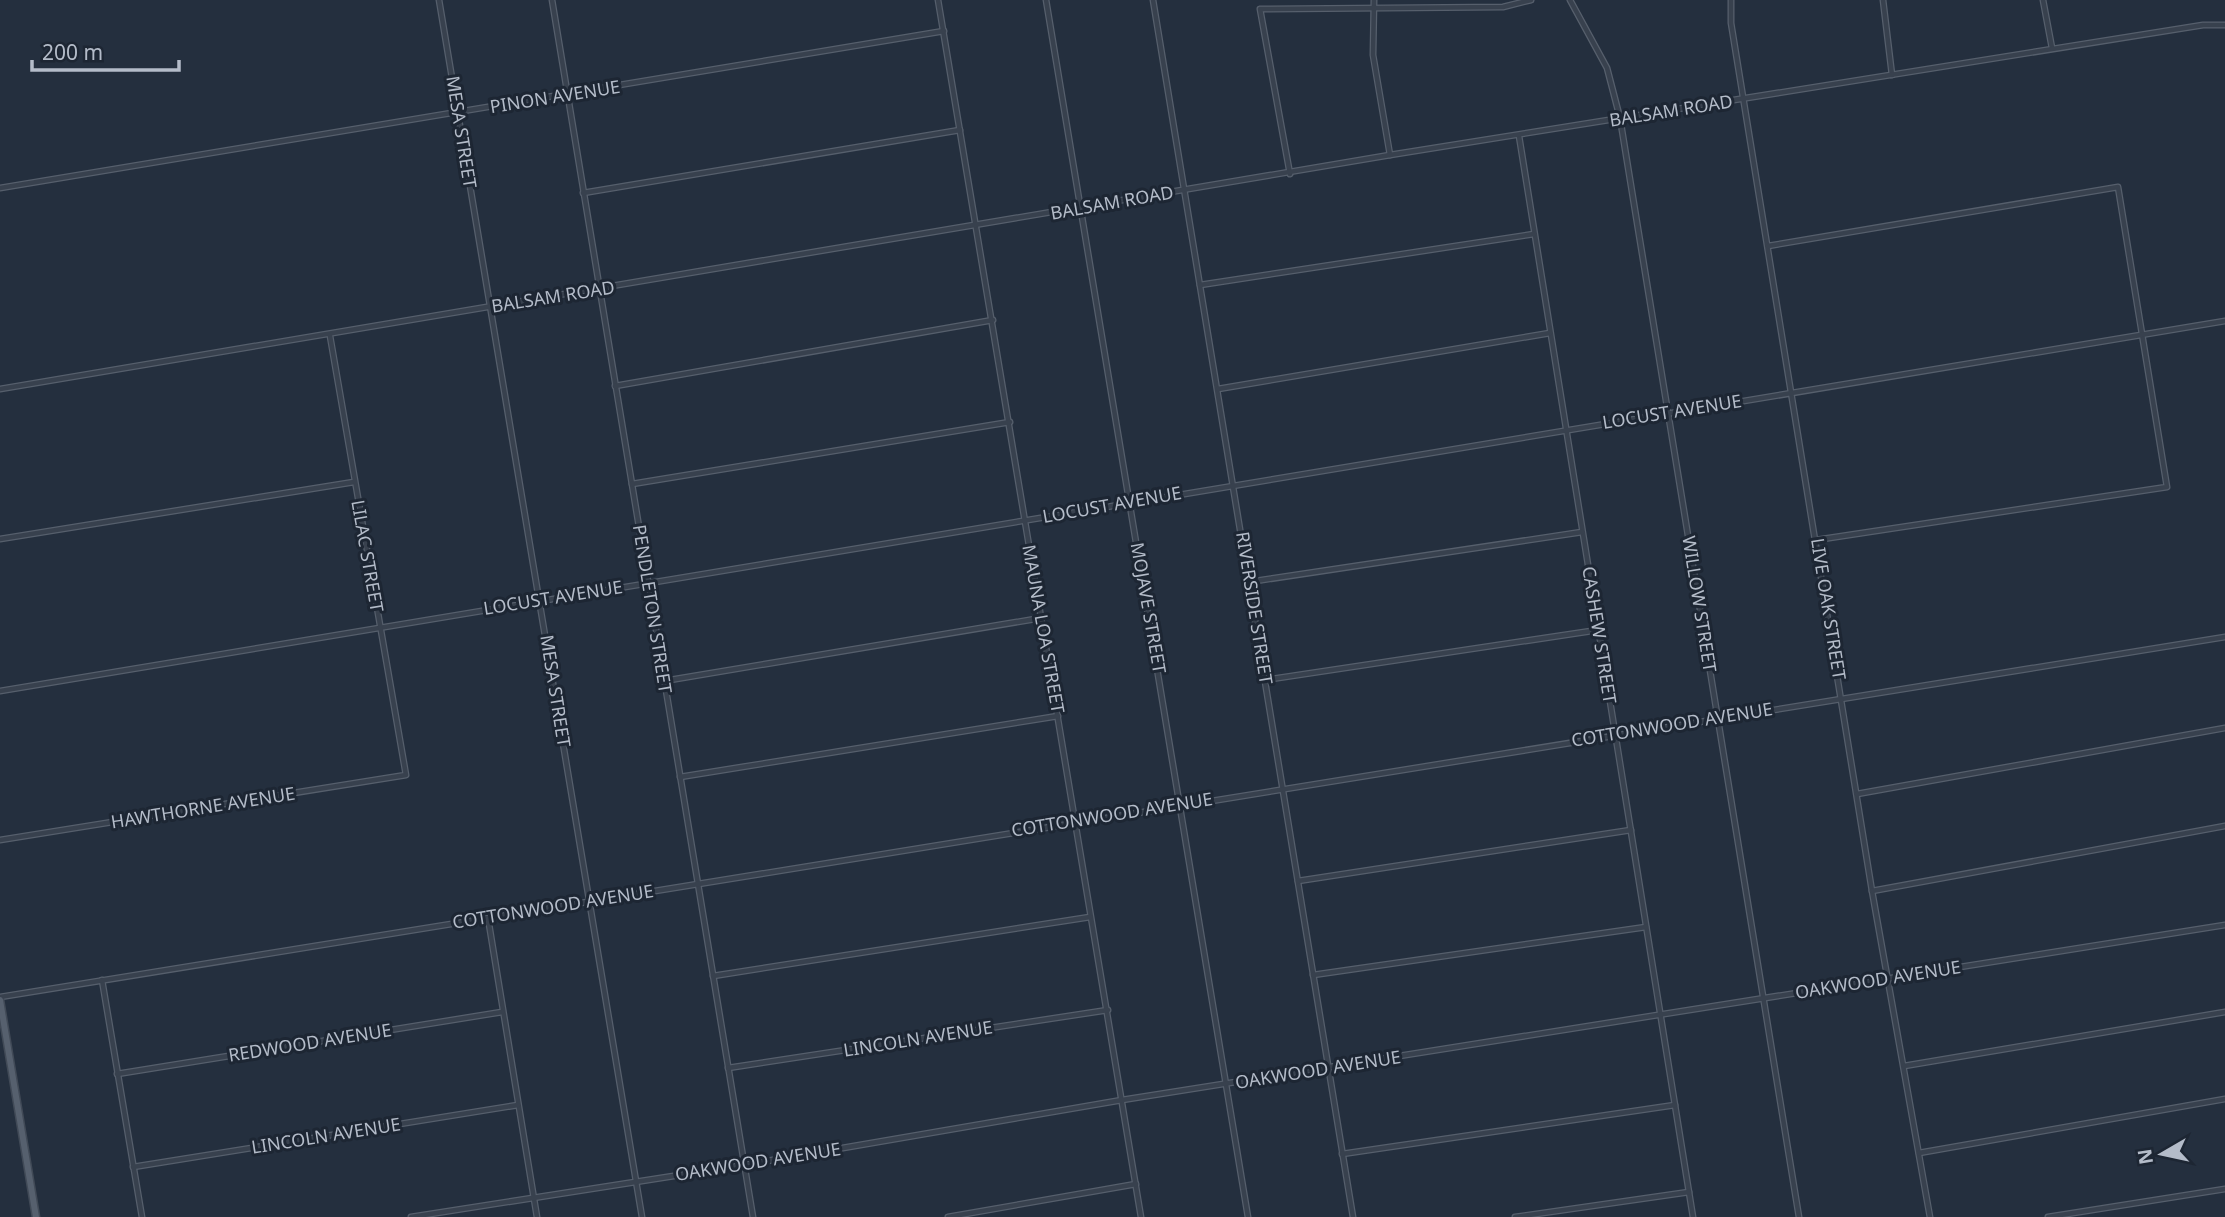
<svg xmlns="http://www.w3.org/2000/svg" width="2225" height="1217" viewBox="0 0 2225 1217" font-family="'Noto Sans',sans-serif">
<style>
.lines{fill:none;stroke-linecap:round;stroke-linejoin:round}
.minor-casing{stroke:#565f6c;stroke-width:7}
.major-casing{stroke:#414a57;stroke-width:9}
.minor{stroke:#38414e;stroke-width:4.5}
.major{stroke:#56606e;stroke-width:6}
.labels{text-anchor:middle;stroke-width:6;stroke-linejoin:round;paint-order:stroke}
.street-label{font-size:18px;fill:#b4bcc9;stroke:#1d2633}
</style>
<rect width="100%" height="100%" fill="#242f3e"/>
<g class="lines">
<defs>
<g id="minor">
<path d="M439,0L642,1217"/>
<path d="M552,0L753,1217"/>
<path d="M938,0L1141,1217"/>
<path d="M1046,0L1248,1217"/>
<path d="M1153,0L1353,1217"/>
<path d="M1374,0L1373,55L1390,155"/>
<path d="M1570,0L1607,68L1620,118L1799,1217"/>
<path d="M1731,0V23L1872,891L1930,1217"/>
<path d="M1883,0L1892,75"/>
<path d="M2043,0L2052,48"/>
<path d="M1519,136L1693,1217"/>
<path d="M1290,174L1260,9L1503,7L1531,0"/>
<path d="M0,188L944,31"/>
<path d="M583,193L960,130"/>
<path d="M1768,246L2118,187L2167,487L1816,540"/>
<path d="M1200,285L1534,234"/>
<path d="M615,386L993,320"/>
<path d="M0,389L1390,155L2203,25H2225"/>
<path d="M1218,389L1550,333"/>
<path d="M632,484L1010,422"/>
<path d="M0,539L354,482"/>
<path d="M1249,582L1582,532"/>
<path d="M1265,680L1598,630"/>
<path d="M664,681L1041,618"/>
<path d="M0,691L2225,321"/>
<path d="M680,777L1058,716"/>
<path d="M1857,794L2225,728"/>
<path d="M0,840L406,775L330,336"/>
<path d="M1298,881L1631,830"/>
<path d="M1872,891L2225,826"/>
<path d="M488,918L537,1217"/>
<path d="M1313,975L1646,927"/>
<path d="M713,976L1090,917"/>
<path d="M102,980L142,1217"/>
<path d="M0,997L2225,637"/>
<path d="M1904,1066L2225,1012"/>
<path d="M728,1068L1108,1010"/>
<path d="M117,1074L502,1012"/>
<path d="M1919,1153L2225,1099"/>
<path d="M1342,1154L1675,1105"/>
<path d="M133,1167L518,1105"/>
<path d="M411,1217L744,1165L1122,1100L2225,925"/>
<path d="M948,1217L1136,1184"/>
<path d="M1515,1217L1689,1192"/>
<path d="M2048,1217L2225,1189"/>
</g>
<path id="major" d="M0,1000L36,1217"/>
</defs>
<!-- minor casing -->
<use href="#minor" class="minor-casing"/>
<!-- major casing -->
<use href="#major" class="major-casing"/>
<!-- minor -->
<use href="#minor" class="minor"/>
<!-- major -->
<use href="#major" class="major"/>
</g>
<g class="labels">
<!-- street labels -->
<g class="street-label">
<text transform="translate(555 97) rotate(-9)" y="6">PINON AVENUE</text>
<text transform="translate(1671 111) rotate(-9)" y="6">BALSAM ROAD</text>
<text transform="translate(461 132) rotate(81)" y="6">MESA STREET</text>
<text transform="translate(1112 203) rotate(-10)" y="6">BALSAM ROAD</text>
<text transform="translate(553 297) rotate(-9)" y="6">BALSAM ROAD</text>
<text transform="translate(1672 412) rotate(-9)" y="6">LOCUST AVENUE</text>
<text transform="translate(1112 505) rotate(-10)" y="6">LOCUST AVENUE</text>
<text transform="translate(367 556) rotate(80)" y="6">LILAC STREET</text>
<text transform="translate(553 598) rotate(-9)" y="6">LOCUST AVENUE</text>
<text transform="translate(1699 604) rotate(81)" y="6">WILLOW STREET</text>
<text transform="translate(1148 608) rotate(80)" y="6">MOJAVE STREET</text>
<text transform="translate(1254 608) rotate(81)" y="6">RIVERSIDE STREET</text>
<text transform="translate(652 609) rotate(81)" y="6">PENDLETON STREET</text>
<text transform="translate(1828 609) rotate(81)" y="6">LIVE OAK STREET</text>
<text transform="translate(1043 629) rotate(80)" y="6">MAUNA LOA STREET</text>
<text transform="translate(1599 635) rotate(81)" y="6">CASHEW STREET</text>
<text transform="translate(555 691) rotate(81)" y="6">MESA STREET</text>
<text transform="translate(1672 725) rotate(-9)" y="6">COTTONWOOD AVENUE</text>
<text transform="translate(203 808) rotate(-9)" y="6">HAWTHORNE AVENUE</text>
<text transform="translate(1112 815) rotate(-9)" y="6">COTTONWOOD AVENUE</text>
<text transform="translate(553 907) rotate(-9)" y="6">COTTONWOOD AVENUE</text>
<text transform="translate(1878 980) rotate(-9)" y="6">OAKWOOD AVENUE</text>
<text transform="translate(918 1039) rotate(-9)" y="6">LINCOLN AVENUE</text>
<text transform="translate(310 1043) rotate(-9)" y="6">REDWOOD AVENUE</text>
<text transform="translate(1318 1070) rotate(-9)" y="6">OAKWOOD AVENUE</text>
<text transform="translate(326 1136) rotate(-9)" y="6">LINCOLN AVENUE</text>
<text transform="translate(758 1162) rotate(-9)" y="6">OAKWOOD AVENUE</text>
</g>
</g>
<!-- north arrow -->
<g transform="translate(2162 1154) rotate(261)" stroke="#1d2633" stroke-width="5" paint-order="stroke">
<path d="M0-5L12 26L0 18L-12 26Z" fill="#b4bcc9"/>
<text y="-10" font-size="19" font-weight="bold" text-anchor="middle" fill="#b4bcc9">N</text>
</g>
<!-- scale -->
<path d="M32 60v10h147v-10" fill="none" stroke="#b4bcc9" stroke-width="3.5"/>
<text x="42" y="60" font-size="21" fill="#b4bcc9" stroke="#1d2633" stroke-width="5" paint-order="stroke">200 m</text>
</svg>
